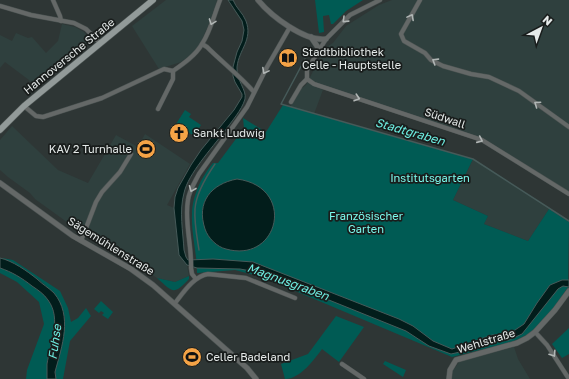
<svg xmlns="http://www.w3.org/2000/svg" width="569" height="379" viewBox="0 0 569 379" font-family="'Golos Text',sans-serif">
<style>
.built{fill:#2f403e}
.green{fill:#005b54}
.water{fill:#021d1b;stroke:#465a59}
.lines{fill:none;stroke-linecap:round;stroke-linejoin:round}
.stream{stroke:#465a59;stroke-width:1.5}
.minor-casing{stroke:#4b5352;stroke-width:5}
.tertiary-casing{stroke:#4b5352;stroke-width:6}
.primary-casing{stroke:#4b5352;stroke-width:7}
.minor{stroke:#646867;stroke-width:4}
.tertiary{stroke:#646867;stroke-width:5}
.primary{stroke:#929a99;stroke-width:6}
.oneway{stroke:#b1b6b5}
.labels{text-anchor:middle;stroke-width:3.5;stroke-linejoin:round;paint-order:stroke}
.poi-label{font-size:11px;fill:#e5eae9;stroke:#191d1c;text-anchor:start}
.street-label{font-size:11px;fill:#e5eae9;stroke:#191d1c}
.park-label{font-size:11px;fill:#7bfbee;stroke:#191d1c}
.water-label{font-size:12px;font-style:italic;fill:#6eeee2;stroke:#191d1c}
</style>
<rect width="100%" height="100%" fill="#2e3635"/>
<!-- built -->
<g class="built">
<path d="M166,0H217L210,22L198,48L191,55L181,62L159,69L132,26Z"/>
<path d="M392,0H569V194L482,139L324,87L314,114L290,107L301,89L306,85L325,48L333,43L346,26L379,5Z"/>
<path d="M62,24L75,27L84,32L90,40L89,43L37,86L5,62L0,68V35L12,41L16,33L28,38L32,37L46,53L58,41Z"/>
<path d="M12,126L58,170L88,183L116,135L138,147L145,134L190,164L167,205L174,208L179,255L187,265L189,276L175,282L157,278L141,267L82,233L35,199L30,193L8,177L0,170V140Z"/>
<path d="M473,159L549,209L528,241L484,224L488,216L453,200Z"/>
<path d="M514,347L518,359L530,379H451V373L460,361Z"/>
</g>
<!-- green -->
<g class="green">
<path d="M315,0H363L346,11L333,24H331L329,15L323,16L324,32L319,33Z"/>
<path d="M283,105L473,159L453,200L488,216L484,224L528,241L549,209L569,222L568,287L553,309L535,331L512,342L452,357L262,277L235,270L197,273C197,253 191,233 192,214C192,196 202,176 213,163H218L244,128L243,118L266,132Z"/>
<path d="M185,110L191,114L189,117L201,125L194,136L176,124Z"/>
<path d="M2,258L13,260L60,291L68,308L71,322L78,318L86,308L91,316L70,341L63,379H56L55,372C58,358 64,337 65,324C66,291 27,271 2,258Z"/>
<path d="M0,268C12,271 22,278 32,286C38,290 44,294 48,300C62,319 50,344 47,364C47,369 47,374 47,379H26L27,370L44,324L39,302L17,282L0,273Z"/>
<path d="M189,276V279C173,296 173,292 157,278L175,282Z"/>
<path d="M101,301L113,312L108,319L102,315L104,313L101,311L99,313L94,309Z"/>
<path d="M336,316L364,327L339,362L322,349C314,360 300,379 285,379L281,364L308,354Z"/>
<path d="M569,328V354L562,358L552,344Z"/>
<path d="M385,361L406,370L403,377L383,364Z"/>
</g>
<!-- water -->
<g class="water">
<path d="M228,0H233C236,8 243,13 246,21C253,40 239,49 237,67C236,80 247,90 245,99C242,110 231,122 224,132C212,148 188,174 184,193C179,211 183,232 184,250L186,257L188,260L213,259L253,262L399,319L413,326L433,341L452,349L492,335L509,334L524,324L537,303L550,285L562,280H569V287L563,286L558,289L522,334L509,340L493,342L469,350L451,354L429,346L406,331L314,294L251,271L240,269L197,268L187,265L179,255L174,208L175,197L178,188L191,165L201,150L234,110L242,97V94L235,82L233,76V67L237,52L242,41L244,30L242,21Z"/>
<path d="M237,179C297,187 279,264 226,249C217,247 208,238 205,229C196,202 211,184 237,179Z"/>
<path d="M0,258C13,261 27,271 37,279C42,284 49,288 54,293C73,316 62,346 55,372L56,379H47C47,374 47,369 47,364C50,344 62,319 48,300C44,294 38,290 32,286C22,278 12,272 0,268Z"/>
</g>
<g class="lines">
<!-- stream -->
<g class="stream">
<path d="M305,59L281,104L473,159L569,221"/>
<path d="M199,250C197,237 194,222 195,209C196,193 206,177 215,164"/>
</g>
<defs>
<g id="minor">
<path d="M53,0L60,16L61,21"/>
<path d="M420,0L401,34L404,41L425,53L431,60L443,66L471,74L489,77L519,91L569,127"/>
<path d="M0,6L31,15L74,23L86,29L100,43"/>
<path d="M202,44L207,47C222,62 240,76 254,92"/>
<path d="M173,71C183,64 196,55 202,44C211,30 214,15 220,0"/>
<path d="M307,79L314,84L482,140L569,194"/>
<path d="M291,102L301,85L307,79V70L326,39L350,15L380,0"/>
<path d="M24,106L36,116L43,117L102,98L164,69L173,71"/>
<path d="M158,109L173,79V71"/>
<path d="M81,241L96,202L102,192L120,172L131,154"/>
<path d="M196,279L192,274L191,268C192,245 184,222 188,200C189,191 195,182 199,174L247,107L267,67L290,27"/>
<path d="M175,303C183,293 194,276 208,274L246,278L295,298"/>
<path d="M535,332L547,345L569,379"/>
<path d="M342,364L364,379"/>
</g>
<g id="tertiary">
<path d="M258,0C271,16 305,42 326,39"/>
<path d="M311,37L319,49"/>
<path d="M0,183L73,236L131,269L153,285L247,368L256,379"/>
<path d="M449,379L450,370L456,360L517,343L527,338L535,332L555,310L569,291"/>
</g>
<path id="primary" d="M0,130L24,106L41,92L153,0"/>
</defs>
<!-- minor casing -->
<use href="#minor" class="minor-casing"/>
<!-- tertiary casing -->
<use href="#tertiary" class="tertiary-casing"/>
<!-- primary casing -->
<use href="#primary" class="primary-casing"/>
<!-- minor -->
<use href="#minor" class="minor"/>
<!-- tertiary -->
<use href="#tertiary" class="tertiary"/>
<!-- primary -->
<use href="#primary" class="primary"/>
</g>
<!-- one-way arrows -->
<defs><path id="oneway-chevron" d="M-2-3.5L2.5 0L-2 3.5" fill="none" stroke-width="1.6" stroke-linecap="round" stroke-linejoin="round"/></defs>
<g class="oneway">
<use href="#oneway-chevron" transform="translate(411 17) rotate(-62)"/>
<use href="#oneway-chevron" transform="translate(345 20) rotate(136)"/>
<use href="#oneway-chevron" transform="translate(212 22) rotate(110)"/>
<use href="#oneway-chevron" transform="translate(435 61) rotate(-148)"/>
<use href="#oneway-chevron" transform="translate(265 71) rotate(118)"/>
<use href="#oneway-chevron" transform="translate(357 98) rotate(18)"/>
<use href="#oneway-chevron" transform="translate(537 104) rotate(-145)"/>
<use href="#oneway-chevron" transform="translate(480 140) rotate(24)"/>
<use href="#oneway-chevron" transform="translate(192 189) rotate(112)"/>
<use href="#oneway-chevron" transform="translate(553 354) rotate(57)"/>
</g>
<!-- icons -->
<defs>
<symbol id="library-disc" viewBox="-11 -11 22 22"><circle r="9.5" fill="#f5a346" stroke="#191d1c"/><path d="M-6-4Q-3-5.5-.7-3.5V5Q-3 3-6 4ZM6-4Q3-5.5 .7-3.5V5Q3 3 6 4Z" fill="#111"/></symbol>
<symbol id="church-disc" viewBox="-11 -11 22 22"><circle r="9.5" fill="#f5a346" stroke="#191d1c"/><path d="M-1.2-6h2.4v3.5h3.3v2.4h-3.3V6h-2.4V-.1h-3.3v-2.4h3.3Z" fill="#111"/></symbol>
<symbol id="stadium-disc" viewBox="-11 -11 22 22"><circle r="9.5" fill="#f5a346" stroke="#191d1c"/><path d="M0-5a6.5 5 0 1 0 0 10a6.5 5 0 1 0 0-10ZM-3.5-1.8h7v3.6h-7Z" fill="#111"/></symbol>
</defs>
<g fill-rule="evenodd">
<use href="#library-disc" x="277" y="47" width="22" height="22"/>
<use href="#church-disc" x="168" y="122" width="22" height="22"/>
<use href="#stadium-disc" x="135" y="138" width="22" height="22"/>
<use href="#stadium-disc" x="181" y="346" width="22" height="22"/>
</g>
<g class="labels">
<!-- poi labels -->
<g class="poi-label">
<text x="302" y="56">Stadtbibliothek<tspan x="302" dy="13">Celle - Hauptstelle</tspan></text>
<text x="193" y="137">Sankt Ludwig</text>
<text x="132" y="153" text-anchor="end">KAV 2 Turnhalle</text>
<text x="206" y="361">Celler Badeland</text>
</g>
<!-- street labels -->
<g class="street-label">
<text transform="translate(69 56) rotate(-39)" y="4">Hannoversche Straße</text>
<text transform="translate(445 118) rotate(19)" y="4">Südwall</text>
<text transform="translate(111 246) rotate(32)" y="4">Sägemühlenstraße</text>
<text transform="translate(486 341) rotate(-17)" y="4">Wehlstraße</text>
</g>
<!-- park labels -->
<g class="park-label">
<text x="430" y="182">Institutsgarten</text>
<text x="366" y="220">Französischer<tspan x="366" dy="13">Garten</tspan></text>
</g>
<!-- water labels -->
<g class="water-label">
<text transform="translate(410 132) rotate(16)" y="4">Stadtgraben</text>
<text transform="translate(288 282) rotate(20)" y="4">Magnusgraben</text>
<text transform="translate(55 342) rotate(-82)" y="4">Fuhse</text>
</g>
</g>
<!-- north arrow -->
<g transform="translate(541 28) rotate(41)" stroke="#191d1c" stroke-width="3" paint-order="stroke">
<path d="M0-3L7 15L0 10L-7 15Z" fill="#e5eae9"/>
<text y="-6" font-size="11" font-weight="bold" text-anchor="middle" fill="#e5eae9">N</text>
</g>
</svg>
